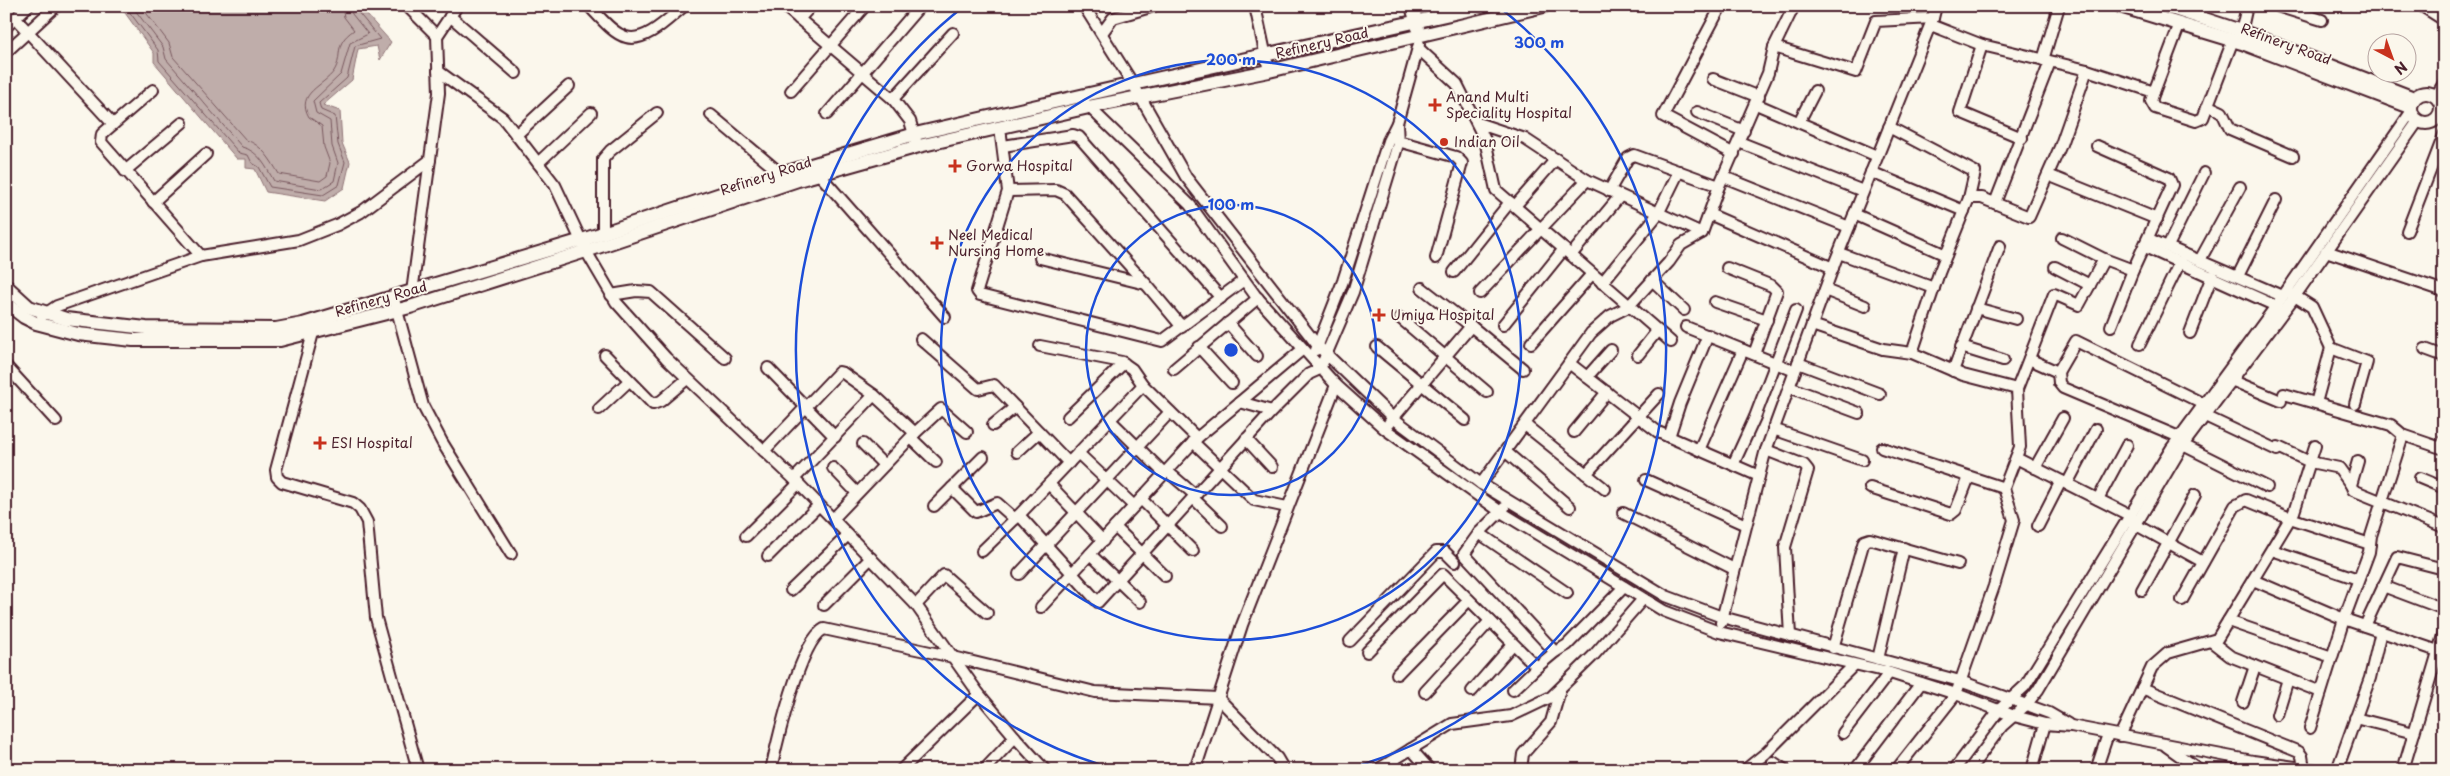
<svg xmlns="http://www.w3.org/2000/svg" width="2450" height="776" viewBox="0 0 2450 776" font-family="'Playpen Sans',sans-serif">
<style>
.water{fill:#bfadaa;stroke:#907477}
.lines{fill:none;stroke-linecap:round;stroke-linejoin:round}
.shore{stroke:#79585e;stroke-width:1}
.minor-casing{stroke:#4a1f2b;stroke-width:14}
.major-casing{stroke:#4a1f2b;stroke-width:16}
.minor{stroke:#fbf7ec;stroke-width:10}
.major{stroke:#fbf7ec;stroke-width:12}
.ring{fill:none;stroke:#1d4ed8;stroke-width:2.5}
.poi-dot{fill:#c8321e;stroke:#fbf7ec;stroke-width:2}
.labels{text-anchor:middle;stroke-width:4;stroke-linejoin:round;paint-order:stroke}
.street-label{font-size:14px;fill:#4a1f2b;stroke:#fbf7ec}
.poi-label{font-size:14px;fill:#4a1f2b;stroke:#fbf7ec;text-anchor:start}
.centre{fill:#1d4ed8;stroke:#fbf7ec;stroke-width:2.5}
.ring-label{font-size:15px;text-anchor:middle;font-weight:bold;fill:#1d4ed8;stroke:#fbf7ec;stroke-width:4;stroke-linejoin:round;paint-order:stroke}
</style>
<rect width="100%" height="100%" fill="#fbf7ec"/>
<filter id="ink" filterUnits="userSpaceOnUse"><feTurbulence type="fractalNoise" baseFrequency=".02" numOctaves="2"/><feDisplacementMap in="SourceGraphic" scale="10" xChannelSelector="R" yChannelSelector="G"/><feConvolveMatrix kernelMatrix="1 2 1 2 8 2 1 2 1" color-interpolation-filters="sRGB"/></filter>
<g filter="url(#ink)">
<!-- water -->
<path class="water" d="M120,6H359L391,42L380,60L377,46L358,49L352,80L323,105L340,111L342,143L350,162L344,188L325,201L266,192L255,169L246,168V159H237L154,62V53Z"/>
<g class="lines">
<!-- shore -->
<g class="shore">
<path d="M125,6L158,50L159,61L239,153L248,155L252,163L259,167L270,187L323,195L339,185L345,162L338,144L335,116L321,110L319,103L347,78L355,46L380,39L357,11L356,6"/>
<path d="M132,6L163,47L166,59L242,147C259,151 266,167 274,181L321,189L334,181L338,163L332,146L330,121L316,113L313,101L341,74L350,43L368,34L352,14L350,6"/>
<path d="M141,6L169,43L173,57L246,140C262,145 270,159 279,174L320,181L327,176L330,163L324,147L322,126L309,117C295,93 324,86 334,71C344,55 332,45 354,30L344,17L342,6"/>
</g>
<defs>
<g id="minor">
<path d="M407,6L437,36L439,93L412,292"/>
<path d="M589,6C599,16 613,34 626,37C646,43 670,17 684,6"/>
<path d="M784,6L893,99L910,121L916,141"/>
<path d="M1084,6L1133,84L1186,177L1318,346L1393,418L1481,484L1666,596L1722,617L1960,681L2049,713L2068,724"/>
<path d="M1255,6L1269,71"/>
<path d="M1721,6L1663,116L1734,154"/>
<path d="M2277,6L2322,20"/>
<path d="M2422,6L2444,20"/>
<path d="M450,16L516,73"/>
<path d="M16,19L113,124"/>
<path d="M799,19L811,6"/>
<path d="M1931,25L1982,45"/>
<path d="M6,27L28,6"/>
<path d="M1102,33L1113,18L1154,6"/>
<path d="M437,36L457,6"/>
<path d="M2240,37L2247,6"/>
<path d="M1774,47L1856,72L1876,21L1933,18"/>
<path d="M1418,48L1457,84L1485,140L1496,190L1671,342"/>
<path d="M6,52L56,6"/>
<path d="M2043,60L2059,6"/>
<path d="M438,71L503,118L555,185L586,251L616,302L666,358L794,479L916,605L979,694L1015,737L1045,770"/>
<path d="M1713,79L1759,97"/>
<path d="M153,90L102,134L101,142L201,256"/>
<path d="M791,91L865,6"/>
<path d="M2154,92L2151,101L2155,108L2196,121L2203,118L2233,40"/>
<path d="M2436,96L2444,83"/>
<path d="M893,99L953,33"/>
<path d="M1085,103L1190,205L1255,295L1336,385L1385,429L1501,512L1664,611L1719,632L1884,671L1956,694L2014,716L2045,724L2071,726L2253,761L2316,770"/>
<path d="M1756,104L1877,156"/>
<path d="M2209,106L2222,112L2230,129L2293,156"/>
<path d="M1697,112L1744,131"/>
<path d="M827,114L920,6"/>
<path d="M711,115L785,177"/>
<path d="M1799,122L1815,91"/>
<path d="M1477,123L1525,139L1587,180L1702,233"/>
<path d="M1889,127L1975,172L1969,198"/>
<path d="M1000,128L1008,191L977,291L980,295L1162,341L1244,280"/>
<path d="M516,135L569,86"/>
<path d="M2022,138L1960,112L1982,45L2087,70L2154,92L2179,26"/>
<path d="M1398,141L1456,157L1462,163L1436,258"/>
<path d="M1739,142L1863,191"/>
<path d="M1003,146L1073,135L1079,137L1221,298"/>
<path d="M538,163L591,113"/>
<path d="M125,171L182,123"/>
<path d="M1871,172L1964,211"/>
<path d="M819,174L945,317"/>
<path d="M2048,175L2157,219"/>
<path d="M1724,177L1849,227"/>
<path d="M1008,191L1056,190L1065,194L1146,284L1182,327"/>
<path d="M1609,191L1628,158L1634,155L1719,186"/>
<path d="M153,202L206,154"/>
<path d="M1995,203L2050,62"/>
<path d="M1515,206L1556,159"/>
<path d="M1709,214L1833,268"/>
<path d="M1854,214L1946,255"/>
<path d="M2407,231L2444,135"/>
<path d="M603,233V159L610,151L657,113"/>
<path d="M2062,238L2104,259"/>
<path d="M2149,239L2282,296"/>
<path d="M2168,246L2204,173"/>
<path d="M2145,247L2276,306"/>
<path d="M2326,251L2444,291"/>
<path d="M1839,253L1934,288"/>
<path d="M1571,255L1620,196"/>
<path d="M1040,258L1146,284"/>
<path d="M2200,260L2240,187"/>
<path d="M2055,267L2090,285"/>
<path d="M1727,268L1772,286L1777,291L1754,354"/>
<path d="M1454,272L1510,202"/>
<path d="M2238,276L2276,200"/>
<path d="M1652,280L1684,310"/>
<path d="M1602,283L1658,214L1679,171"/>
<path d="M1422,288L1471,326"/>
<path d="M1825,290L1865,306"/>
<path d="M1480,293L1587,180"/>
<path d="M2290,293L2312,307L2331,348L2367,362L2355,404"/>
<path d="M611,295L636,291L651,292L725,358"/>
<path d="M1715,302L1767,320"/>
<path d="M395,303L423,406L442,442L511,554"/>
<path d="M1976,308L2016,319"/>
<path d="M42,316L57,306L201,256L299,240L337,225L361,212L430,160"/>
<path d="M1400,318L1487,392"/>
<path d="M1228,323L1257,356"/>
<path d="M313,325V333L276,470L277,477L282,482L353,503L360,509L367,522L376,618L418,770"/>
<path d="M1503,325L1564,249"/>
<path d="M1812,325L1883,349L1912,353"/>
<path d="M2111,326L2133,270"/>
<path d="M1686,327L1795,371"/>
<path d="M2190,333L2212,276"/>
<path d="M921,339L978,389L994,385L1069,463"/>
<path d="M1531,343L1592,274"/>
<path d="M2140,344L2180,262"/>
<path d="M1040,346L1122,362L1132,369L1143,385"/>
<path d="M1199,347L1232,383"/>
<path d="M1377,347L1465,420"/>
<path d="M1961,347L2003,360"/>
<path d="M2425,349L2444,356"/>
<path d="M1316,350L1343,281L1388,141L1397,123L1419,44"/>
<path d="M605,355L653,404L661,401L687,379"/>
<path d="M1638,355L1657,331"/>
<path d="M2029,359L2058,372L2076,341L2208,406"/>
<path d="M1569,363L1658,432L1759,476"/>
<path d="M1798,363L1880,394"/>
<path d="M6,366L56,421"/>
<path d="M768,368L835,437"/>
<path d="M1174,369L1258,298"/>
<path d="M1953,371L2000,246"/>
<path d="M2058,372L2059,383L2063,388L2179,437"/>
<path d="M1587,377L1611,350"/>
<path d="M2231,380L2281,401"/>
<path d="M1789,387L1859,413"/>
<path d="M2017,389L2054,294L2079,305L2104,259L2133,270L2172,185L2169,178L2097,146"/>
<path d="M2284,394L2391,425L2403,435"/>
<path d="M1240,402L1272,411"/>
<path d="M2316,403L2331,348"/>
<path d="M599,409L629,381"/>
<path d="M2205,416L2277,450"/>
<path d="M1068,417L1124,363"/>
<path d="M1110,420L1164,473"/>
<path d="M1389,423L1471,326L1523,369"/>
<path d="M993,425L1015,407"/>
<path d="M1525,425L1605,489"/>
<path d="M1773,429L1862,460"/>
<path d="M1574,432L1607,392"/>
<path d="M1669,437L1680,403L1708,335"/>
<path d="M911,438L936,462"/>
<path d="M1197,438L1303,349"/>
<path d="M1246,439L1272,467"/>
<path d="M1193,442L1254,500L1287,507"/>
<path d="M863,444L884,465"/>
<path d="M2183,445L2267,487"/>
<path d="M2278,447L2310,462L2339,468L2351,485"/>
<path d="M1882,448L2004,488"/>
<path d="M1699,450L1743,350"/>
<path d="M1766,450L1804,465L1808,470L1785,547L1790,636"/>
<path d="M764,451L839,372L843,373L874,395"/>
<path d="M1017,452L1039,432"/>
<path d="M1506,452L1570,507"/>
<path d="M1078,453L1134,506"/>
<path d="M2016,458L2131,516"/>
<path d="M2358,461L2351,485L2353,490L2444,527"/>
<path d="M1733,465L1755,417L1796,310"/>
<path d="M833,468L857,493"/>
<path d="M2035,468L2063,418"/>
<path d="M1167,471L1195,495"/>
<path d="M1586,474L1659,394"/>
<path d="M2420,478L2444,488"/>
<path d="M794,479L874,395L915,433L941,409L967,432"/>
<path d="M1646,480L1746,525"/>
<path d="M1049,484L1103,541"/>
<path d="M1481,484L1591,333L1610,316L1628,307L1669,262L1681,245L1702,233L1719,186L1768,73L1774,47L1794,6"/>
<path d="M2067,484L2096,429"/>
<path d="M952,488L976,512L997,503L1015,519"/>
<path d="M1870,488L1951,514L1956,510L1969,477"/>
<path d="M1193,498L1222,526"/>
<path d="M1141,499L1193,551"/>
<path d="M2098,499L2127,445"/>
<path d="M934,506L983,457"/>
<path d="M1623,513L1734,569"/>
<path d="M833,519L915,433"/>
<path d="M2129,521L2203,562"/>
<path d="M2038,526L2061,481"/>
<path d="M1115,527L1165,576"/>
<path d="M1479,533L1567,593"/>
<path d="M746,536L798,484"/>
<path d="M2272,550L2358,579"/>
<path d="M982,551L1019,515"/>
<path d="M1090,554L1140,602"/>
<path d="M768,556L819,505"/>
<path d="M1019,574L1170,412"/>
<path d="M2253,580L2344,619L2310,728"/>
<path d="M2383,586L2444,609"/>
<path d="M791,590L848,535"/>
<path d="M2142,590L2195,495"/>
<path d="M2182,600L2235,506L2246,500L2290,518L2370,544"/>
<path d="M824,605L871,558"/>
<path d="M916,605L944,575L987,613"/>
<path d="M1041,607L1090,554L1197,438L1143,385L1019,515L1098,602L1272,411L1309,374L1320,369L1353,292L1398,144L1397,123"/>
<path d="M2228,621L2332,657"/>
<path d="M1721,623L1765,453L1835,262L1933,18L1936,6"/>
<path d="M2365,626L2397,557L2444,569"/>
<path d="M1350,641L1436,552H1445L1455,562"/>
<path d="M2212,642L2230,656L2321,692"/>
<path d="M1833,648L1864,541L1870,539L1958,564"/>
<path d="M2438,651L2344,619L2369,552L2371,536L2403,435L2441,448L2444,440"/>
<path d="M1367,652L1443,574L1537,667L1555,652L1464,554L1479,533L1504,508"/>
<path d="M1555,652L1567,645L1624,587"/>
<path d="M1878,659L1904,548"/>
<path d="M1397,674L1469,600"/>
<path d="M2142,688L2299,752L2302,756L2304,768"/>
<path d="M1513,690L1537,667"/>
<path d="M1472,691L1513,644"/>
<path d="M1425,692L1490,621"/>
<path d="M2243,702L2255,666"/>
<path d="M2277,715L2288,679"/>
<path d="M2355,718L2414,733"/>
<path d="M1843,733L1889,673"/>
<path d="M2120,736L2152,667L2168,653L2217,639L2294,512L2315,446"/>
<path d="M2166,746L2200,770"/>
<path d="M1411,749L1430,770"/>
<path d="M1773,762L1785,770"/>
<path d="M771,770C777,742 800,641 824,629L953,657L1095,692L1218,698L1277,758L1284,770"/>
<path d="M901,770L979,694"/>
<path d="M984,770L1015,737"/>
<path d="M1195,770L1242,625L1336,385"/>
<path d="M1377,770L1452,724L1511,716L1551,697L1594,655L1643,599"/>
<path d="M1521,770L1523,754L1551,722L1560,690"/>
<path d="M1745,770L1766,753L1854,665"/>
<path d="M1855,770L1921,683"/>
<path d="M1896,770L1956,694L1994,586L2014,520L2004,488L2020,447L2017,389L1963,375L1912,353L1939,273L1969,198H1982L2029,217L2060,147L2087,70"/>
<path d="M1954,770L1999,710L2025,686L2171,449L2276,306L2411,112"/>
<path d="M1969,770L2002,726L2026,705L2038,690L2183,445L2295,296L2418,121"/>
<path d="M2032,770L2045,724"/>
<path d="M2096,770L2108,734"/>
<path d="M2337,770L2370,678L2381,631"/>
<path d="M2403,770L2444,632"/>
</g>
<g id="major">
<path d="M1412,6L1418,28"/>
<path d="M2120,6L2242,43L2410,107"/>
<path d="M2165,6L2241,31L2414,98"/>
<circle cx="2426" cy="108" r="15"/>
<path d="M6,286L29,307L66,319L146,328L276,329L303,324L582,240L781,174L915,134L1133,84L1486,6"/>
<path d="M6,303L24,317L36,323L78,334L133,340H280L410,307L586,251L798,180L919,146L1089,107L1269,71L1544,6"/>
</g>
</defs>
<!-- minor casing -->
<use href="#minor" class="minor-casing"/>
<!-- major casing -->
<use href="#major" class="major-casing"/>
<!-- minor -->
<use href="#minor" class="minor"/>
<!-- major -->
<use href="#major" class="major"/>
</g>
</g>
<!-- distance rings -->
<g class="ring">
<circle cx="1231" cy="350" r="145"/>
<circle cx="1231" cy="350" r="290"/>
<path d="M1115 769A435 435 0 0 1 963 7M1499 7A435 435 0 0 1 1347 769"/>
</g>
<!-- markers -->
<g class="poi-dot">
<path d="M1432.5 97.5h5v5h5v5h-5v5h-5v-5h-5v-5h5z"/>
<circle cx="1444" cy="142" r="5"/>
<path d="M952.5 158.5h5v5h5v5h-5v5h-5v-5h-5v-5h5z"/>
<path d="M934.5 235.5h5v5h5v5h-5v5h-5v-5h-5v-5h5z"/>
<path d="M1376.5 307.5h5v5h5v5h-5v5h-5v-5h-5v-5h5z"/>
<path d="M317.5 435.5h5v5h5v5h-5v5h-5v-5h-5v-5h5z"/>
</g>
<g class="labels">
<!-- street labels -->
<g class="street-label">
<text transform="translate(1322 43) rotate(-13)" y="5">Refinery Road</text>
<text transform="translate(2286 44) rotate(20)" y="5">Refinery Road</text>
<text transform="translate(766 176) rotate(-18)" y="5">Refinery Road</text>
<text transform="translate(381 299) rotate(-16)" y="5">Refinery Road</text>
</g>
<!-- poi labels -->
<g class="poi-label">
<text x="1446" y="102">Anand Multi<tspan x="1446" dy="16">Speciality Hospital</tspan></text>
<text x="1454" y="147">Indian Oil</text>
<text x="966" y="171">Gorwa Hospital</text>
<text x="948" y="240">Neel Medical<tspan x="948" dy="16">Nursing Home</tspan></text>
<text x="1390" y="320">Umiya Hospital</text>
<text x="331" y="448">ESI Hospital</text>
</g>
</g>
<circle cx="1231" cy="350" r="8" class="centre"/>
<g class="ring-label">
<text x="1539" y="48">300 m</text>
<text x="1231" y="65">200 m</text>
<text x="1231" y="210">100 m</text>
</g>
<!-- margin -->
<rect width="2450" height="776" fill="none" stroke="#fbf7ec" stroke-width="25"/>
<rect x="12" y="12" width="2425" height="751" fill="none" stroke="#4a1f2b" stroke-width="2" filter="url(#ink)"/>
<!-- north arrow -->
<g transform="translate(2392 58) rotate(139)"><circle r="24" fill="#fbf7ec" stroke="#b4a19f"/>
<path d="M0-4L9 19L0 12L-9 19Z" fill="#c8321e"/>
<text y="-8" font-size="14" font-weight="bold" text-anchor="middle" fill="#4a1f2b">N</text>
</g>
</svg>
